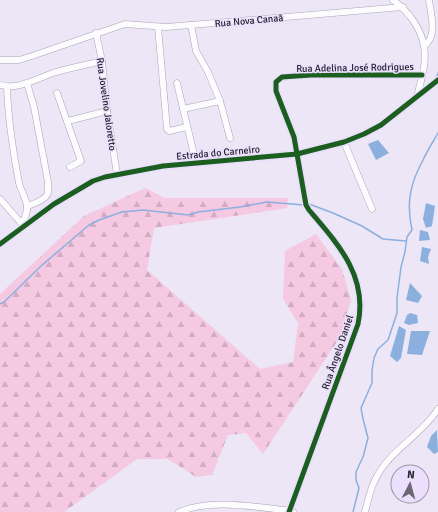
<svg xmlns="http://www.w3.org/2000/svg" width="438" height="512" viewBox="0 0 438 512" font-family="Signika,sans-serif">
<style>
.forest{fill:url(#forest-firs)}
.water{fill:#8bb0de}
.lines{fill:none;stroke-linecap:round;stroke-linejoin:round}
.stream{stroke:#8bb0de;stroke-width:1.5}
.street-casing{stroke:#a9a5b2;stroke-width:7}
.street{stroke:#fcfbfe;stroke-width:6}
.cycleway-casing{stroke:#eae0fd;stroke-width:8}
.cycleway{stroke:#1b5e20;stroke-width:5}
.labels{text-anchor:middle;stroke-width:3;stroke-linejoin:round;paint-order:stroke}
.street-label{font-size:10px;fill:#25212b;stroke:#eae0fd}
</style>
<defs>
<pattern id="forest-firs" width="22" height="20" patternUnits="userSpaceOnUse"><rect width="22" height="20" fill="#f5c9e2"/><path d="M5 1l3.5 6h-7zM16 11l3.5 6h-7z" fill="#d2acc2"/></pattern>
</defs>
<rect width="100%" height="100%" fill="#ece6f7"/>
<!-- forest -->
<path class="forest" d="M145,188L165,198H288L287,208L154,228L147,270L260,369L293,362L298,323L283,299L285,251L316,234L342,269L351,300L340,337L263,454L246,433L228,435L212,475L196,477L168,459H137L64,512H0V294L84,216Z"/>
<!-- water -->
<g class="water">
<path d="M378,140L389,153L376,160L368,144Z"/>
<path d="M426,203L435,206L432,226L426,228L423,219Z"/>
<path d="M420,230L428,232L430,240L419,241Z"/>
<path d="M422,247L431,249L428,257L429,264L420,261Z"/>
<path d="M410,283L422,296L418,303L406,300Z"/>
<path d="M410,313L417,315L418,323L409,325L404,323L407,315Z"/>
<path d="M399,326L406,330L401,358L397,362L390,356Z"/>
<path d="M411,331H430L422,355L407,354Z"/>
<path d="M437,430L438,452L434,454L427,447L431,436Z"/>
</g>
<g class="lines">
<!-- stream -->
<g class="stream">
<path d="M436,79L438,73"/>
<path d="M309,204L333,213L362,226L383,239L406,241"/>
<path d="M0,304L4,302L41,266L89,225L99,220L122,212L133,211L143,210L188,215L198,212L240,207L267,202L304,205"/>
<path d="M353,512L359,488L356,480V472L363,457L368,438L363,419L361,408L372,383V371L374,358L378,349L388,340L397,313V298L401,267L405,252L407,237L412,230C406,203 410,184 423,160C427,151 433,142 438,133"/>
</g>
<defs>
<g id="street">
<path d="M393,0C408,11 421,28 424,46C427,63 421,81 417,96"/>
<path d="M191,25L196,51L208,72L220,101L230,138"/>
<path d="M158,27L167,129L169,131L187,127"/>
<path d="M96,33L102,61L107,111L117,174"/>
<path d="M424,46C438,36 431,15 429,0"/>
<path d="M0,60H19L32,56L125,24L166,27L191,25L403,7"/>
<path d="M27,83L34,107L48,182C48,185 48,190 48,193C46,200 33,204 27,206"/>
<path d="M177,83L196,163"/>
<path d="M0,85C18,90 36,79 53,73C69,68 86,65 102,61"/>
<path d="M7,87C8,120 13,151 19,183C21,191 26,198 27,206C28,213 24,218 22,224L23,227"/>
<path d="M57,93L81,161L70,167"/>
<path d="M183,109L220,101"/>
<path d="M68,121L107,111"/>
<path d="M344,142L372,209"/>
<path d="M0,199L22,224"/>
<path d="M0,244L54,204L93,181L105,177L163,166L297,154L344,142L364,134L381,125L438,80"/>
<path d="M179,512C212,498 255,507 291,511L293,512"/>
<path d="M289,512L358,324C368,276 338,244 309,210L306,205L294,137L276,91V82L282,77L311,75H422"/>
<path d="M365,512C368,501 370,490 375,480C389,450 421,436 438,409"/>
</g>
</defs>
<!-- street casing -->
<use href="#street" class="street-casing"/>
<!-- street -->
<use href="#street" class="street"/>
<defs>
<g id="cycleway">
<path d="M0,244L54,204L93,181L105,177L163,166L297,154L344,142L364,134L381,125L438,80"/>
<path d="M289,512L358,324C368,276 338,244 309,210L306,205L294,137L276,91V82L282,77L311,75H422"/>
</g>
</defs>
<!-- cycleway casing -->
<use href="#cycleway" class="cycleway-casing"/>
<!-- cycleway -->
<use href="#cycleway" class="cycleway"/>
</g>
<g class="labels">
<!-- street labels -->
<g class="street-label">
<text transform="translate(249 20) rotate(-5)" y="4">Rua Nova Canaã</text>
<text transform="translate(355 67) rotate(-1)" y="4">Rua Adelina José Rodrigues</text>
<text transform="translate(107 104) rotate(82)" y="4">Rua Jovelino Jaloretto</text>
<text transform="translate(218 152) rotate(-5)" y="4">Estrada do Carneiro</text>
<text transform="translate(337 352) rotate(-71)" y="4">Rua Ângelo Daniel</text>
</g>
</g>
<!-- north arrow -->
<g transform="translate(410 484) rotate(6)"><circle r="19" fill="#eae0fd" stroke="#9b94a9"/>
<path d="M0-3L7 15L0 10L-7 15Z" fill="#6b6672"/>
<text y="-6" font-size="11" font-weight="bold" text-anchor="middle" fill="#25212b">N</text>
</g>
</svg>
